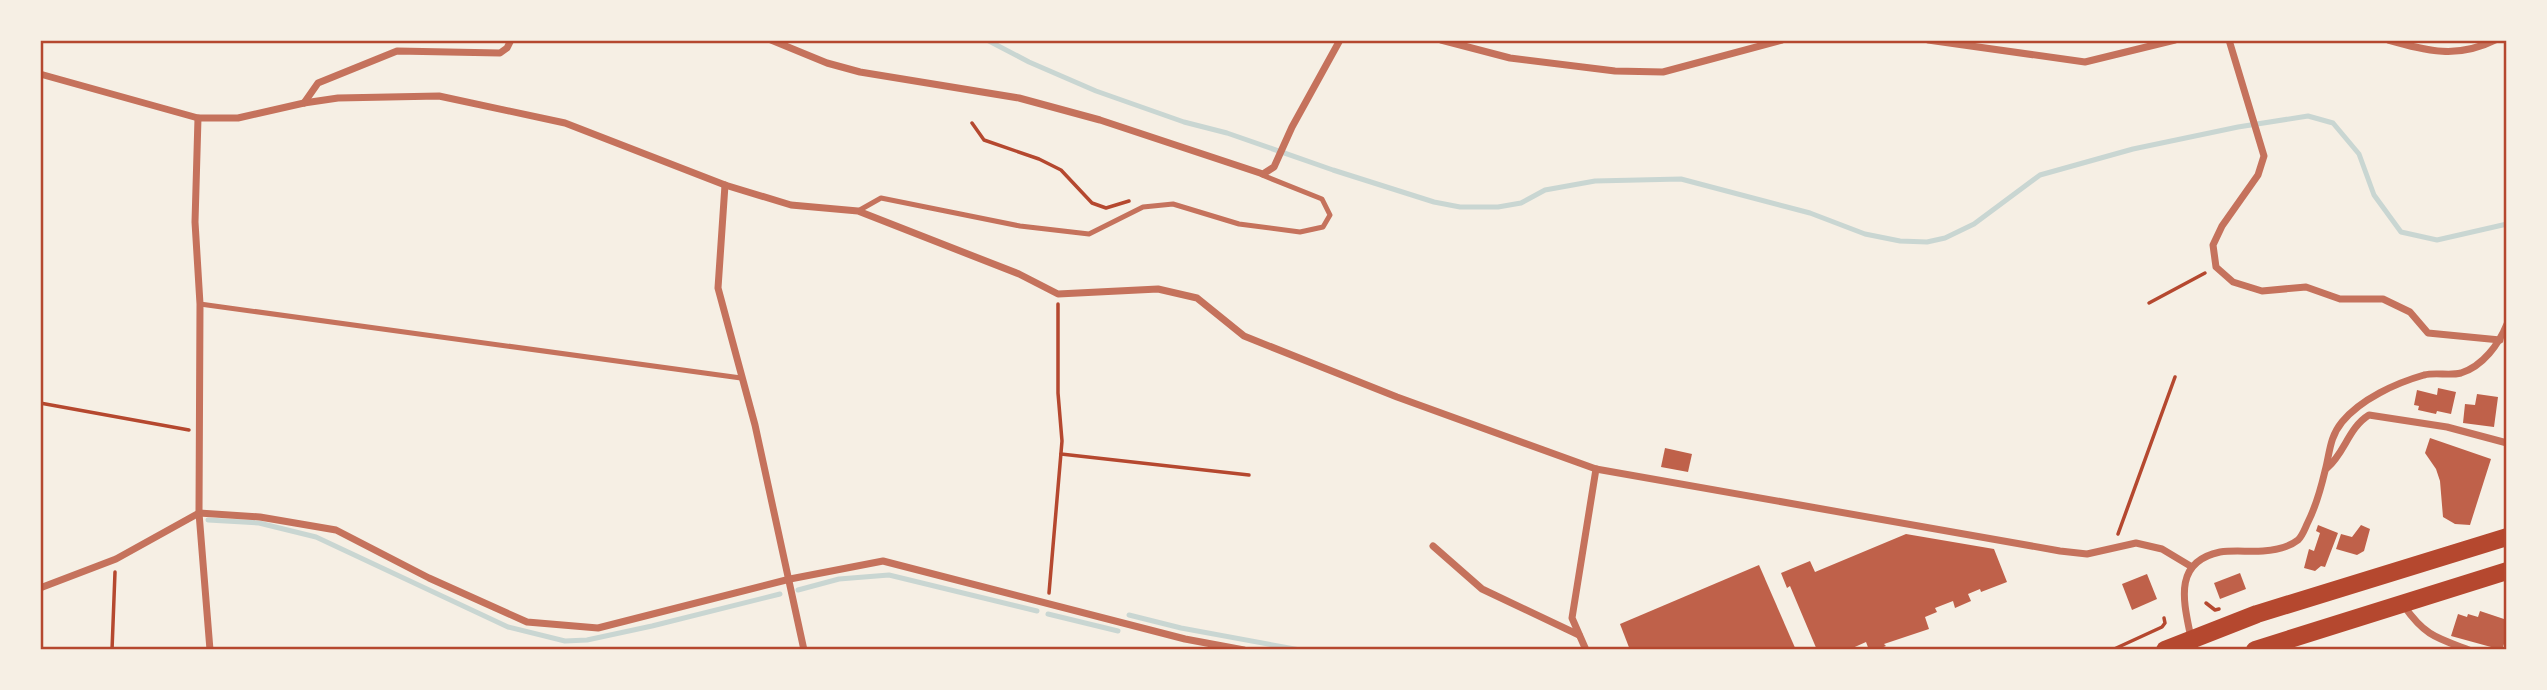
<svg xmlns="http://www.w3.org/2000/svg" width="2547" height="690" viewBox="0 0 2547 690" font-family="'Source Sans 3',sans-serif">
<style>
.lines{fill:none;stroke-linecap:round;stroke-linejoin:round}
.stream{stroke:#c9d6d2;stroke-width:5}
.building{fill:#bf614a}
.path{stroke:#b5482f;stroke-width:3.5}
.service{stroke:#c5725c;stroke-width:5}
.minor{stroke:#c5725c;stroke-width:7}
.trunk{stroke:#b5482f;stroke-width:18}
.neatline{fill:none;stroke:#b5482f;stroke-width:2.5}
</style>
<rect width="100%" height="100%" fill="#f6efe4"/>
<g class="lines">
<!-- stream -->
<g class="stream">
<path d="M987,40L1029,62L1096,91L1184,122L1227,133L1333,170L1434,202L1460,207H1498L1521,203L1545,190L1595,181L1681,179L1810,213L1865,234L1900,241L1927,242L1945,238L1974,224L2040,175L2133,149L2238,127L2308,116L2333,123L2359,154L2374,195L2401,232L2437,240L2507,224"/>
<path d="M208,520L259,523L316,537L508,627L565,641L587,640L652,626L780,594"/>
<path d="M798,590L839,579L889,575L1037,611"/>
<path d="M1048,614L1118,631"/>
<path d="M1129,615L1181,628L1300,650"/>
</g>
</g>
<!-- building -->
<g class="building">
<path d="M2438,388L2456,392L2451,414L2437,411L2436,414L2418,410L2419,406L2414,405L2417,390L2437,395Z"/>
<path d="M2477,394L2498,397L2494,427L2463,423L2465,404L2475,405Z"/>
<path d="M2430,438L2491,459L2470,525L2455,524L2443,517L2440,481L2436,469L2425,453Z"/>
<path d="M1665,448L1692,454L1688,472L1661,467Z"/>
<path d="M2318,525L2338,533L2325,567L2321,566L2315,571L2304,568L2309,549L2314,551L2320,533L2316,531Z"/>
<path d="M2361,525L2370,529L2364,551L2357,555L2336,549L2341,534L2352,537Z"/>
<path d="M1906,534L1994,549L2007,582L1981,592L1980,589L1968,594L1971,601L1955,608L1953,601L1935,608L1937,612L1925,617L1929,629L1884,644L1886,646L1876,650H1869L1866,642L1848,650H1817L1790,586L1787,588L1781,573L1810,561L1815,572Z"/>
<path d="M1759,565L1796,650H1630L1620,624Z"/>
<path d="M2240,573L2246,589L2220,599L2214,583Z"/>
<path d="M2147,574L2157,599L2132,610L2122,584Z"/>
<path d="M2480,611L2507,620V635L2502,650L2451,636L2458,614L2467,617L2468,614L2478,617Z"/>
</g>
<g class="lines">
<!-- path -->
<g class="path">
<path d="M972,123L984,140L1039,159L1061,170L1092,203L1106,208L1129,201"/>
<path d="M2149,303L2205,273"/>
<path d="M40,403L189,430"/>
<path d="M1061,454L1249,475"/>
<path d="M2118,534L2175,377"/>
<path d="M1049,593L1062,441L1058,393V304"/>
<path d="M2206,603L2215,610L2219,609"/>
<path d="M112,650L115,572"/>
<path d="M2112,650L2162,627L2165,623L2164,618"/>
</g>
<!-- service -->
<g class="service">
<path d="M858,211L881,198L1020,226L1089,234L1143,207L1173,204L1239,224L1300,232L1323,227L1330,215L1322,199L1262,175"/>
<path d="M200,304L741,378"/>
</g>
<!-- minor -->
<g class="minor">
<path d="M771,40L827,63L860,72L1019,98L1100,120L1263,174L1274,167L1292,127L1340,40"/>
<path d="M1441,40L1510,58L1615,71L1663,72L1782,40"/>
<path d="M1928,40L2085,62L2175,40"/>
<path d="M2229,40L2264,156L2258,175L2222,226L2213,245L2216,267L2233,282L2262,291L2306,287L2340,299H2383L2410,312L2428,333L2500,340"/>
<path d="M2388,40C2428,51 2457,59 2495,40"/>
<path d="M40,74L198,118H238L304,103L338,98L439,96L565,123L725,185L791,205L858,211L1019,274L1058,294L1158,289L1197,298L1244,336L1397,397L1596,469L2060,551L2087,554L2136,543L2162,549L2192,567"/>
<path d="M304,103L318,83L397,51L500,53L507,48L511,40"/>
<path d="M198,118L195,222L200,304L199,513L210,650"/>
<path d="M725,185L718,288L755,425L804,650"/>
<path d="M2327,468C2345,453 2348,428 2369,415L2447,427L2507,443"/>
<path d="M1433,546L1482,589L1579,635"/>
<path d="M40,588L116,559L199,513L260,517L336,530L429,578L527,622L598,628L790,579L883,561L1185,639L1244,650"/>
<path d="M2404,606C2425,636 2437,638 2469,650"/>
<path d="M2191,638C2184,603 2172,562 2220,552C2234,550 2249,552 2263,551C2275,550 2288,548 2298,540C2303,535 2305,528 2308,522C2316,506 2321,488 2325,471C2330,453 2329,438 2342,422C2361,399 2396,383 2424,375C2436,372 2449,376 2461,373C2483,366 2499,344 2507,324"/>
<path d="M1586,650L1572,618L1596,469"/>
</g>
<!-- trunk -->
<g class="trunk">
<path d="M2165,650L2257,614L2507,537"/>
<path d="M2255,650L2507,571"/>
</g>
</g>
<!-- border -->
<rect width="2547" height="690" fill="none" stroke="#f6efe4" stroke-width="84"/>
<rect x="42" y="42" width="2463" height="606" class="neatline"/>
</svg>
